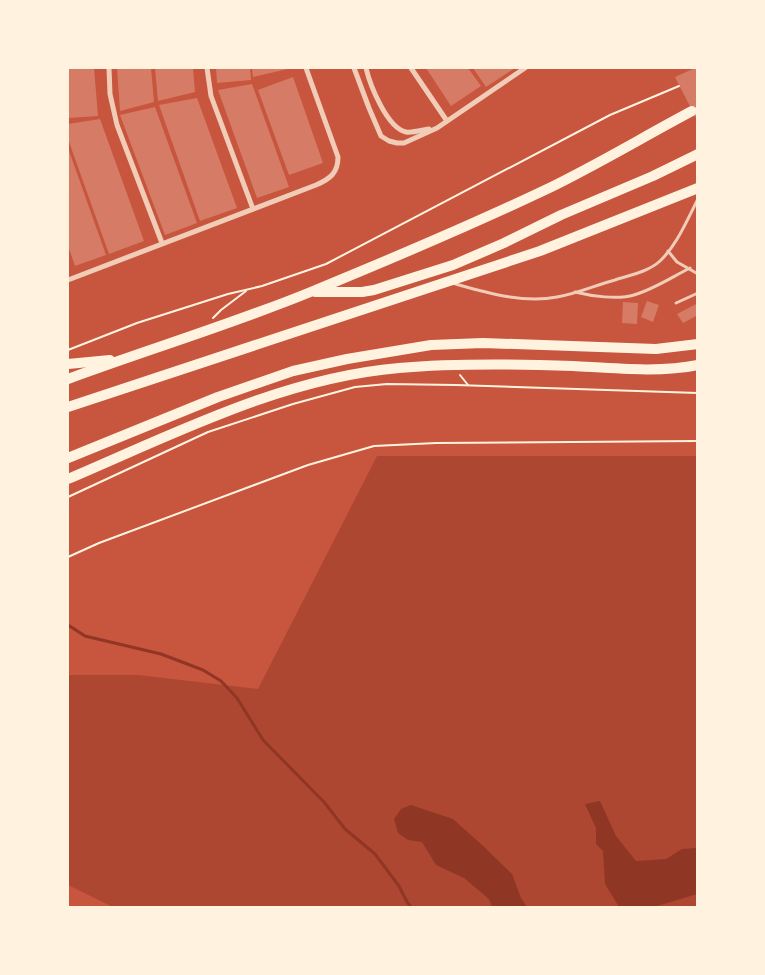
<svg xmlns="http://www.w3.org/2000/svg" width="765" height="975" viewBox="0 0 765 975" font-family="'DejaVu Sans',sans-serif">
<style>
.green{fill:#ae4732}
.water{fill:#8f3625}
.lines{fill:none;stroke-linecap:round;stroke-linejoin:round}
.stream{stroke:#8f3625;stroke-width:3}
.building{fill:#d67c66}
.path{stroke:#fff3e0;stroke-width:2}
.service{stroke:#f1ccb7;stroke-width:3}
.minor{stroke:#f1ccb7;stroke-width:5}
.trunk{stroke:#fff3e0;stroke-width:10}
.motorway{stroke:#fff3e0;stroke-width:10}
</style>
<rect width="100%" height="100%" fill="#c8553d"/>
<!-- green -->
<path class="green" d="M377,456H697V907L115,908L68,885V675H138L258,689Z"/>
<!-- water -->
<g class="water">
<path d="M600,801L616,836L636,861L666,859L682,849L697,848V894L654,907H619L605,884L603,851L596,844V828L585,804Z"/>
<path d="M411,805L453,819L481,844L512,874L521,898L527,907H492L489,899L464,878L436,865L422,842L408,840L398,833L394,819L401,809Z"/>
</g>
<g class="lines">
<!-- stream -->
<path class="stream" d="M68,625L85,636L161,654L203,670L221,681L237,698L263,740L324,802L345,829L375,854L399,886L407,902L412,908"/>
</g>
<!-- building -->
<g class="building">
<path d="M68,68H94L98,116L68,118Z"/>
<path d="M117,68H151L154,102L120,111Z"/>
<path d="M155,68H193L195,92L158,101Z"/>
<path d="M216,68H250L251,80L217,83Z"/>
<path d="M252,68H292L253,77Z"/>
<path d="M426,68H468L481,86L451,106Z"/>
<path d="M473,68H515L486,87Z"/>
<path d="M695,68L698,73V122L675,77Z"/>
<path d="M293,77L323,163L289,175L258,90Z"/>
<path d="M252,84L289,187L257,198L218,90Z"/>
<path d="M197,98L237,208L200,221L159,105Z"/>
<path d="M155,107L197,223L165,235L120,115Z"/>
<path d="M100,119L144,241L109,254L68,139V124Z"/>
<path d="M68,148L106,255L75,266L68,246Z"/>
<path d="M647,301L659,305L653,322L641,317Z"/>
<path d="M623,302L638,303L637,324L622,323Z"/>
<path d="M698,303V315L683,323L677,314Z"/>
</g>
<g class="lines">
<!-- path -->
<g class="path">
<path d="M213,318L221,310L246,291"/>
<path d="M68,350L137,323L228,294L262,286L326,264L610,115L679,86"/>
<path d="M460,375L468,385"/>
<path d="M68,497L208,432L293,404L355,387L387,384L456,385L698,393"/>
<path d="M68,557L99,543L308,465L374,446L436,443L698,441"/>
</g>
<!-- service -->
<g class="service">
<path d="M668,251L677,262L698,274"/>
<path d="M452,283C484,292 523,304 557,297C576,294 596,285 615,280C630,275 648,272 660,261C677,245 687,220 698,199"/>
<path d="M575,292C591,296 618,300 634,295C654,289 672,277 690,268"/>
<path d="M676,303L698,293"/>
</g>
<!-- minor -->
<g class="minor">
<path d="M109,68L110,94L117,125L162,243"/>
<path d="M207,68L211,96L253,209"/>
<path d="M354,68L369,108L381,136L389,141L397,143H404L437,128L525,68"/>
<path d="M366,68C370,85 387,128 406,132C413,133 422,130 429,129"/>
<path d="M411,68L447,121"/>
<path d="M68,280L316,185C330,179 338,173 338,157L306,68"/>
</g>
<!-- trunk -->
<g class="trunk">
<path d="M68,458L218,397L293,371L347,359L431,345L483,343L656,349L698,344"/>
<path d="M68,479C174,434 282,378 399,368C457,363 515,364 573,366C611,368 660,373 698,365"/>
</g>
<!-- motorway -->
<g class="motorway">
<path d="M315,292H362L374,290L453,265L504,243L561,215L653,176L698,154"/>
<path d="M68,364L110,360"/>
<path d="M68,379C149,349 233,324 313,291C391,259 469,226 545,190C595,166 643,137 692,111"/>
<path d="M68,407L540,251L698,188"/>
</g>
</g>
<!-- border -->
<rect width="765" height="975" fill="none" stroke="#fff3e0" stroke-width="138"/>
</svg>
